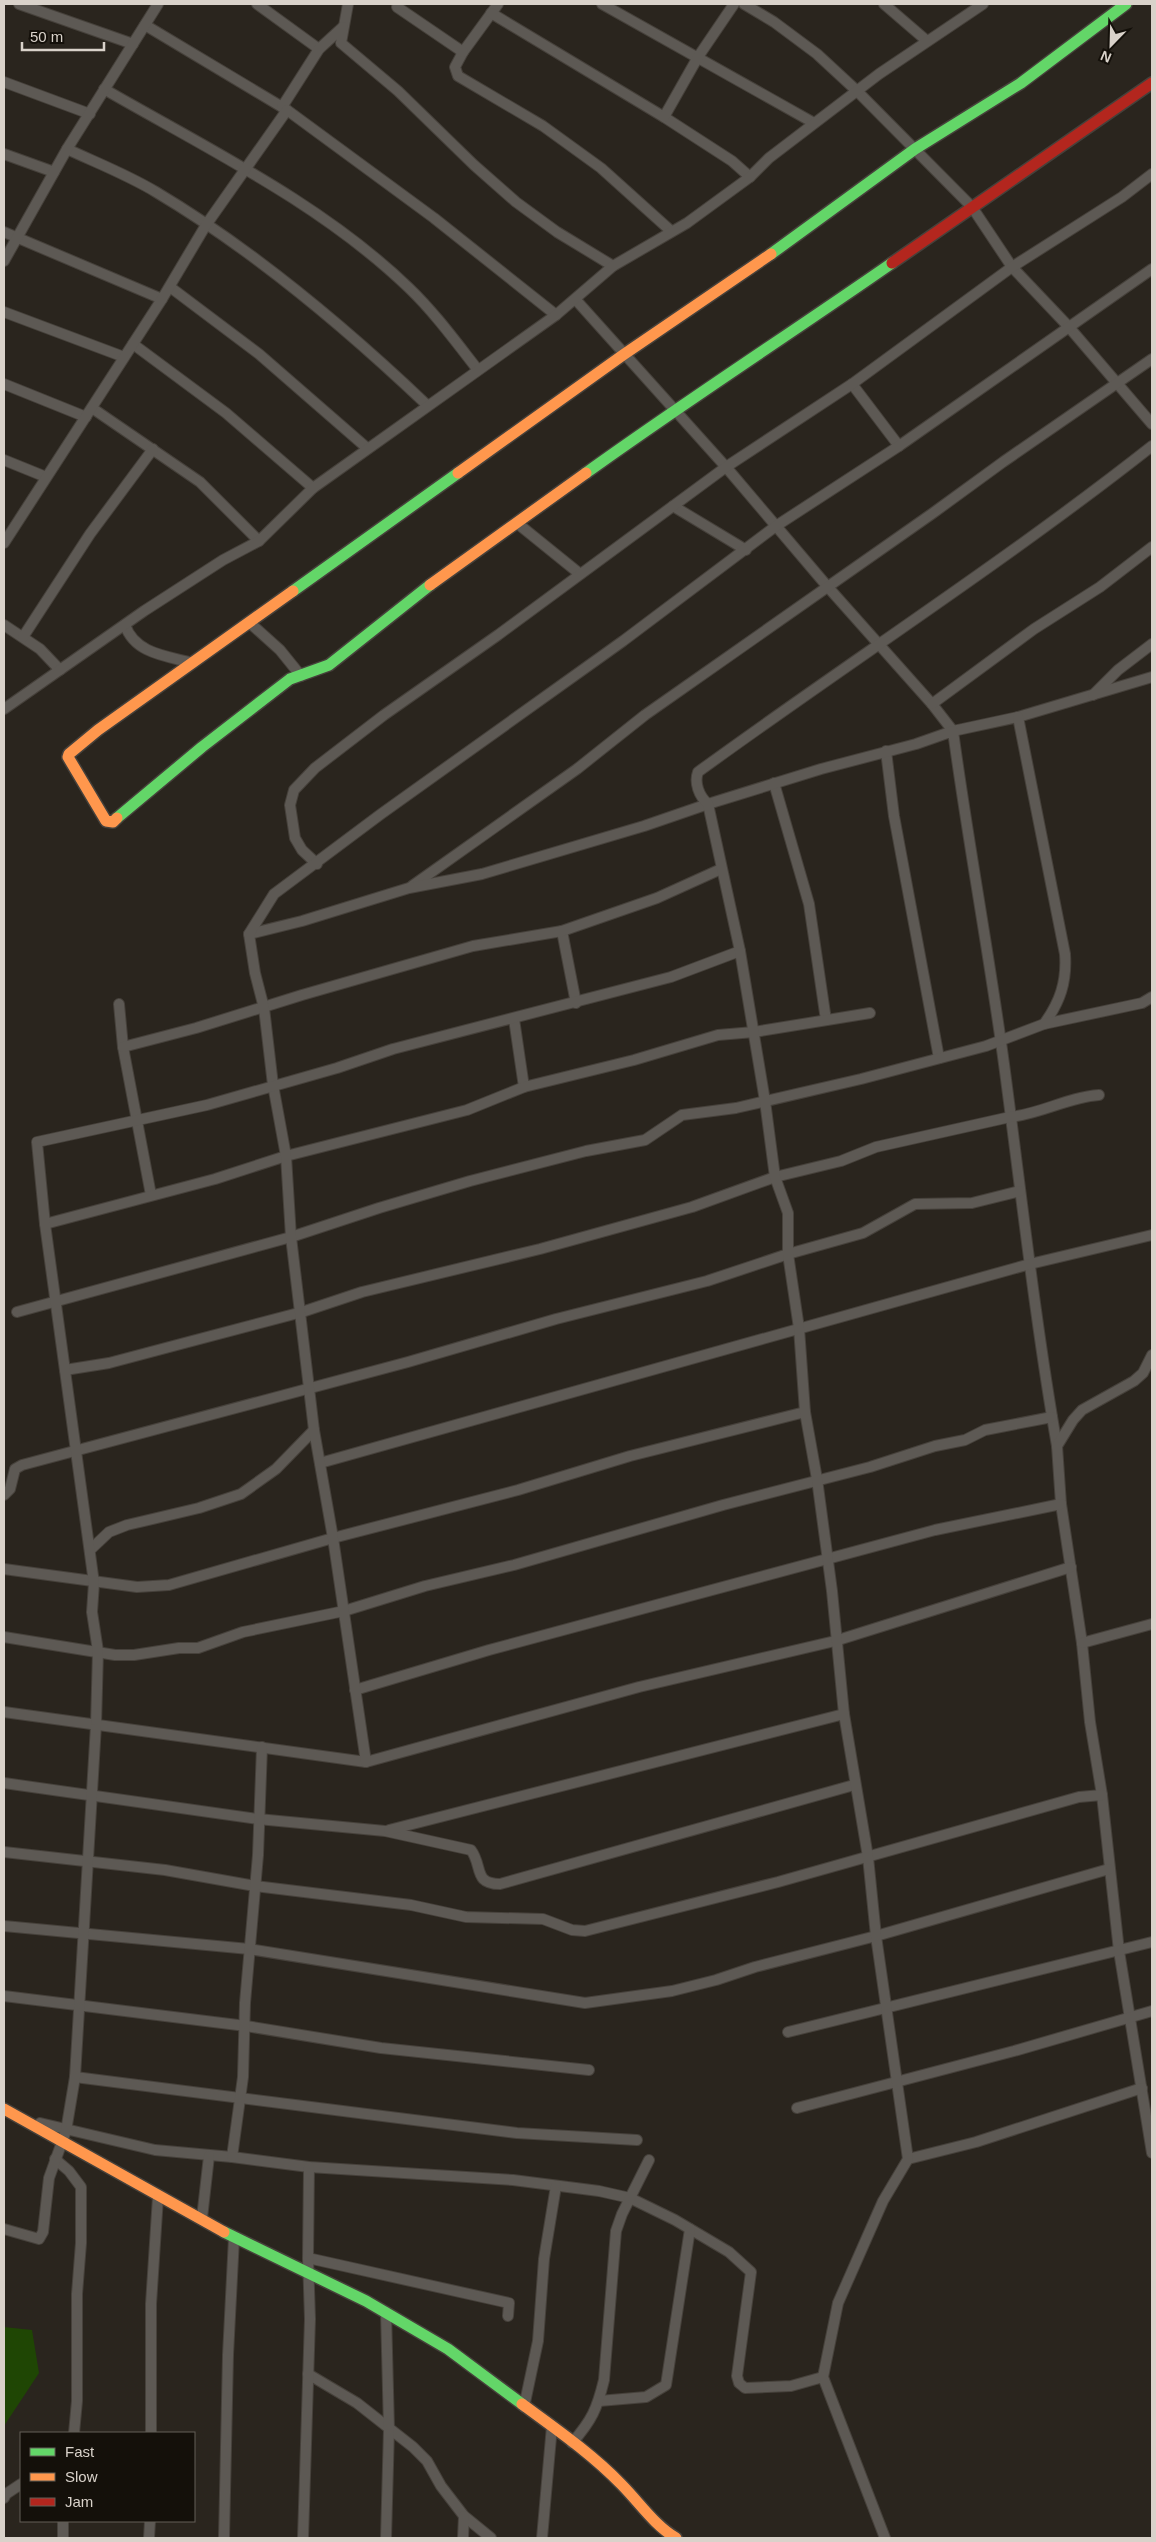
<svg xmlns="http://www.w3.org/2000/svg" width="1156" height="2542" viewBox="0 0 1156 2542" font-family="Helvetica,sans-serif">
<style>
.green{fill:#1f4604}
.lines{fill:none;stroke-linecap:round;stroke-linejoin:round}
.street-casing{stroke:#46413b;stroke-width:12}
.fast-casing{stroke:#46413b;stroke-width:14}
.slow-casing{stroke:#46413b;stroke-width:14}
.jam-casing{stroke:#46413b;stroke-width:14}
.street{stroke:#5d5954;stroke-width:10}
.fast{stroke:#63d668;stroke-width:11}
.slow{stroke:#ff974d;stroke-width:11}
.jam{stroke:#b3261e;stroke-width:11}
</style>
<rect width="100%" height="100%" fill="#2a251e"/>
<!-- green -->
<path class="green" d="M4,2327L32,2330L39,2373L4,2426Z"/>
<g class="lines">
<defs>
<g id="street">
<path d="M19,4L133,44"/>
<path d="M257,4L319,49"/>
<path d="M348,4L341,43L398,91L474,165L516,202L557,232L613,266"/>
<path d="M498,4L463,52L455,67L458,76L543,126L601,168L671,231"/>
<path d="M602,4L814,123"/>
<path d="M744,4L774,22L817,54L857,91L972,207L1012,267L1068,326L1152,424"/>
<path d="M884,4L927,41"/>
<path d="M397,7L463,52"/>
<path d="M491,13L664,117L732,161L750,177"/>
<path d="M145,25L287,110L434,218L556,315"/>
<path d="M4,82L90,114"/>
<path d="M104,89C208,149 322,204 409,288C435,313 456,342 478,370"/>
<path d="M282,107L319,49L343,27"/>
<path d="M664,117L698,57L734,4"/>
<path d="M67,149C97,163 128,175 156,192C255,251 344,326 427,405"/>
<path d="M4,154L54,172"/>
<path d="M4,232L162,299"/>
<path d="M4,261L67,149L158,4"/>
<path d="M170,287L259,354L367,448"/>
<path d="M576,300L726,467L827,586L932,704L953,731L1018,717L1152,677"/>
<path d="M4,312L124,357"/>
<path d="M133,344L226,413L313,488"/>
<path d="M4,384L86,417"/>
<path d="M852,384L899,446"/>
<path d="M92,408L200,482L259,541"/>
<path d="M4,460L46,477"/>
<path d="M673,506L746,550"/>
<path d="M517,523L580,574"/>
<path d="M4,543L162,299L206,225L287,110"/>
<path d="M250,623L280,650L301,676"/>
<path d="M4,625L40,649L60,670"/>
<path d="M125,625C135,654 167,656 193,663"/>
<path d="M23,637L90,534L153,449"/>
<path d="M1093,695L1118,670L1152,644"/>
<path d="M932,704L1034,629L1100,587L1152,547"/>
<path d="M4,709L144,611L223,560L259,541L313,488L556,315L613,266L687,223L750,177L769,158L879,74L983,4"/>
<path d="M1018,717L1065,954C1067,982 1060,1002 1044,1024"/>
<path d="M886,751L894,816L939,1058"/>
<path d="M774,783L809,904L826,1020"/>
<path d="M317,864L302,850L295,838L290,805L294,790L315,768L384,715L498,635L726,467L852,384L1012,267L1122,197L1152,174"/>
<path d="M412,886L577,769L645,715L933,513L1003,462L1152,359"/>
<path d="M562,931L576,1003"/>
<path d="M249,934L302,921L409,888L482,874L644,826L708,804L821,769L916,744L953,731C968,842 989,953 1004,1064C1021,1191 1035,1320 1057,1446"/>
<path d="M119,1004L123,1047L151,1195"/>
<path d="M514,1019L524,1087"/>
<path d="M123,1047L196,1028L302,995L473,946L562,931L657,898L721,869"/>
<path d="M45,1224L215,1179L286,1156L467,1110L524,1087L634,1060L718,1035L754,1032L870,1013"/>
<path d="M17,1312L291,1237L379,1208L470,1181L586,1151L645,1140L682,1115L736,1108L861,1079L986,1046L1044,1024L1142,1003L1152,997"/>
<path d="M1152,1355L1143,1373L1134,1381L1082,1410L1073,1420L1057,1446L1061,1504L1082,1643L1090,1722L1102,1795L1119,1951L1152,2153"/>
<path d="M65,1370L109,1363L192,1341L302,1312L362,1292L540,1249L692,1207L775,1177L841,1161L876,1147L1010,1117C1041,1114 1068,1097 1099,1095"/>
<path d="M320,1463L1030,1264L1152,1235"/>
<path d="M4,1495L10,1489L15,1469L22,1465L408,1362L556,1319L707,1281L788,1254L863,1233L915,1204L972,1203L1020,1191"/>
<path d="M90,1550L109,1532L127,1525L199,1508L241,1494L276,1469L314,1430"/>
<path d="M4,1569L137,1587L169,1585L333,1538L518,1490L630,1456L805,1412"/>
<path d="M4,1637L115,1655H134L179,1648H198L243,1632L344,1611L425,1586L514,1565L723,1505L870,1467L935,1446L965,1440L985,1430L1052,1417"/>
<path d="M1082,1643L1152,1624"/>
<path d="M355,1690L489,1650L935,1530L1061,1504"/>
<path d="M4,1712L366,1762L639,1687L835,1641L1071,1567"/>
<path d="M366,1762L333,1538L314,1430L291,1237L286,1156L273,1085L264,1008L255,973L249,934L274,894L381,814L623,641L776,526L899,446L1152,269"/>
<path d="M4,1783L258,1819L385,1831L471,1850C483,1866 473,1884 500,1884L854,1785"/>
<path d="M389,1830L844,1714"/>
<path d="M4,1852L165,1870L255,1886L411,1905L466,1917L543,1919L572,1930L585,1931L778,1882L1079,1797L1102,1795"/>
<path d="M4,1926L249,1949L585,2003L672,1991L716,1980L755,1967L876,1936L1109,1869"/>
<path d="M4,1996L246,2026L381,2048L589,2070"/>
<path d="M788,2032L1152,1942"/>
<path d="M75,2077L517,2133L637,2140"/>
<path d="M797,2108L1014,2051L1152,2011"/>
<path d="M40,2123L155,2150L232,2157L243,2077L245,2003L258,1855L262,1747"/>
<path d="M232,2157L309,2167L513,2180L599,2191L630,2198L675,2220L729,2252L751,2272L737,2376L739,2383L745,2388L791,2386L823,2377"/>
<path d="M55,2159L69,2171L81,2187V2243L77,2294V2401L74,2433"/>
<path d="M908,2159L976,2142L1142,2088"/>
<path d="M202,2218L209,2156"/>
<path d="M4,2229L39,2239L43,2232L49,2178L66,2131L75,2077L96,1725L98,1651L92,1612L94,1583L45,1224L37,1142L207,1105L337,1068L393,1049L671,977L740,951"/>
<path d="M308,2258L509,2303L508,2316"/>
<path d="M308,2374L357,2403L413,2447L427,2461L441,2486L464,2516L491,2538"/>
<path d="M599,2401L646,2397L666,2385L690,2229"/>
<path d="M524,2407L538,2341L544,2259L556,2186"/>
<path d="M151,2433V2304L158,2197"/>
<path d="M572,2443C592,2420 597,2409 604,2380L616,2231L622,2214L649,2160"/>
<path d="M4,2498L6,2494L21,2484"/>
<path d="M63,2538V2521"/>
<path d="M149,2538L150,2521"/>
<path d="M224,2538L228,2355L234,2238"/>
<path d="M303,2538L310,2319L308,2258L309,2167"/>
<path d="M386,2538L389,2429L386,2312"/>
<path d="M463,2538L464,2516"/>
<path d="M542,2538L552,2426"/>
<path d="M885,2538L823,2377L838,2303L883,2201L908,2159L876,1936L868,1857L844,1714L832,1591L817,1479L805,1412L799,1328L788,1254V1213L775,1177L765,1101L740,951L708,804C699,796 694,783 698,772C849,662 1006,561 1152,446"/>
</g>
<g id="fast">
<path d="M771,254L915,149L1021,83L1126,4"/>
<path d="M586,473C686,401 790,334 892,263"/>
<path d="M293,591L458,473"/>
<path d="M117,818L202,747L290,679L329,665L430,585"/>
<path d="M224,2232L366,2301L448,2349L522,2404"/>
</g>
<g id="slow">
<path d="M458,473L623,355L771,254"/>
<path d="M430,585L586,473"/>
<path d="M117,818L113,822L106,821L68,757L69,754L98,730L293,591"/>
<path d="M4,2109L224,2232"/>
<path d="M522,2404C556,2429 592,2454 621,2484C639,2502 654,2525 676,2538"/>
</g>
<path id="jam" d="M892,263L1152,83"/>
</defs>
<!-- street casing -->
<use href="#street" class="street-casing"/>
<!-- fast casing -->
<use href="#fast" class="fast-casing"/>
<!-- slow casing -->
<use href="#slow" class="slow-casing"/>
<!-- jam casing -->
<use href="#jam" class="jam-casing"/>
<!-- street -->
<use href="#street" class="street"/>
<!-- fast -->
<use href="#fast" class="fast"/>
<!-- slow -->
<use href="#slow" class="slow"/>
<!-- jam -->
<use href="#jam" class="jam"/>
</g>
<!-- border -->
<rect width="1156" height="2542" fill="none" stroke="#d9d2ca" stroke-width="10"/>
<!-- legend -->
<rect x="20" y="2432" width="175" height="90" fill="#14100a" stroke="#635e57"/>
<rect x="30" y="2448" width="25" height="8" fill="#63d668" stroke="#635e57"/>
<text x="65" y="2457" font-size="15" fill="#d9d2ca">Fast</text>
<rect x="30" y="2473" width="25" height="8" fill="#ff974d" stroke="#635e57"/>
<text x="65" y="2482" font-size="15" fill="#d9d2ca">Slow</text>
<rect x="30" y="2498" width="25" height="8" fill="#b3261e" stroke="#635e57"/>
<text x="65" y="2507" font-size="15" fill="#d9d2ca">Jam</text>
<!-- north arrow -->
<g transform="translate(1111 45) rotate(203)" stroke="#14100a" stroke-width="4" paint-order="stroke">
<path d="M0-4L9 19L0 12L-9 19Z" fill="#d9d2ca"/>
<text y="-8" font-size="14" font-weight="bold" text-anchor="middle" fill="#d9d2ca">N</text>
</g>
<!-- scale -->
<path d="M22 42v8h82v-8" fill="none" stroke="#d9d2ca" stroke-width="2.5"/>
<text x="30" y="42" font-size="15" fill="#d9d2ca" stroke="#14100a" stroke-width="4" paint-order="stroke">50 m</text>
</svg>
